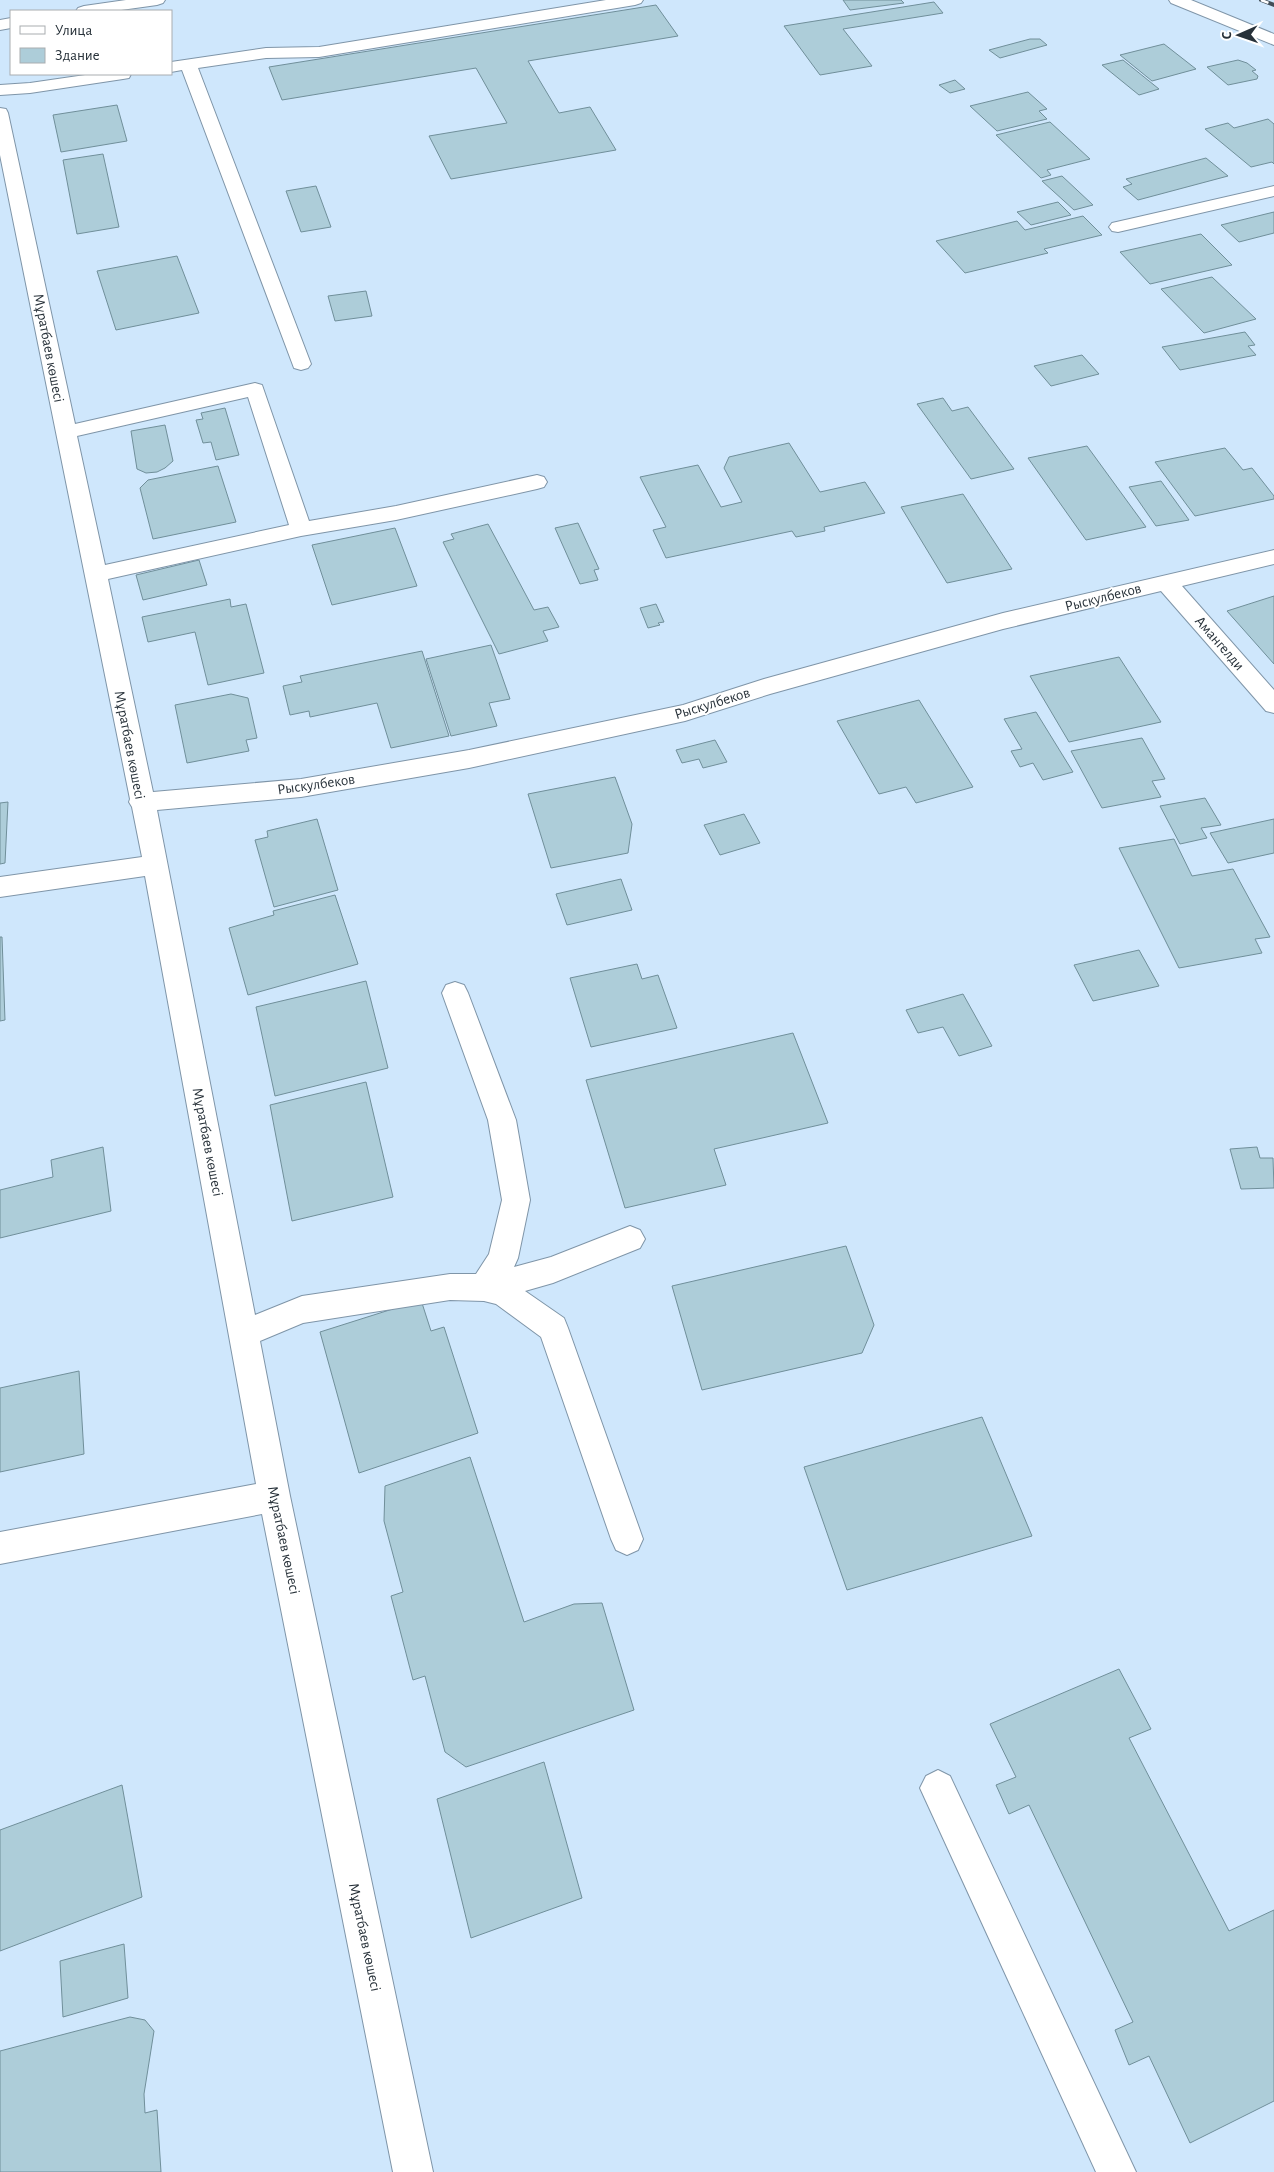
<svg xmlns="http://www.w3.org/2000/svg" width="1274" height="2172" viewBox="0 0 1274 2172" font-family="'Alegreya Sans',sans-serif">
<style>
.building{fill:#adcdd9;stroke:#708f9a}
.lines{fill:none;stroke-linecap:round;stroke-linejoin:round}
.minor-casing{stroke:#7f95a8;stroke-width:2}
.minor{fill:#fff;fill-rule:evenodd}
.rail-casing{stroke:#424e58;stroke-width:4}
.rail{stroke:#fff;stroke-width:2.5;stroke-dasharray:8;stroke-linecap:butt}
.labels{text-anchor:middle;stroke-width:4;stroke-linejoin:round;paint-order:stroke}
.street-label{font-size:15px;fill:#273139;stroke:#fff}
</style>
<rect width="100%" height="100%" fill="#cfe7fc"/>
<!-- building -->
<g class="building">
<path d="M843,0H901L904,3L850,10Z"/>
<path d="M934,2L943,13L843,29L872,66L820,75L784,26Z"/>
<path d="M656,5L678,36L528,61L559,113L590,107L616,150L451,179L429,136L507,123L476,68L282,100L269,67Z"/>
<path d="M1030,39H1040L1047,45L1000,58L989,50Z"/>
<path d="M1164,44L1196,69L1152,81L1120,55Z"/>
<path d="M1123,60L1159,89L1139,95L1102,65Z"/>
<path d="M1238,60L1247,63L1256,70L1252,71L1258,76L1257,79L1228,85L1207,67Z"/>
<path d="M955,80L965,89L950,93L939,85Z"/>
<path d="M1028,92L1047,109L1039,111L1047,119L997,131L970,106Z"/>
<path d="M117,105L127,141L61,152L53,115Z"/>
<path d="M1268,119L1274,124V164L1272,162L1251,167L1205,129L1228,123L1234,128Z"/>
<path d="M1050,122L1090,159L1047,170L1051,175L1041,178L996,135Z"/>
<path d="M103,154L119,227L77,234L63,160Z"/>
<path d="M1206,158L1228,176L1138,200L1123,187L1132,184L1126,179Z"/>
<path d="M1062,176L1093,205L1074,210L1042,181Z"/>
<path d="M316,186L331,227L301,232L286,191Z"/>
<path d="M1058,202L1071,215L1031,225L1017,212Z"/>
<path d="M1274,212V233L1239,242L1221,225Z"/>
<path d="M1083,216L1102,235L1044,249L1048,253L965,273L936,241L1017,221L1025,230Z"/>
<path d="M1201,234L1232,265L1150,284L1120,252Z"/>
<path d="M177,256L199,313L116,330L97,271Z"/>
<path d="M1212,277L1256,319L1204,333L1161,289Z"/>
<path d="M366,291L372,316L335,321L328,296Z"/>
<path d="M1245,332L1255,345L1248,346L1256,355L1180,370L1162,347Z"/>
<path d="M1082,355L1099,374L1051,386L1034,366Z"/>
<path d="M943,398L952,411L968,407L1014,469L971,479L917,404Z"/>
<path d="M225,408L239,455L216,460L211,442L203,443L196,420L203,419L201,413Z"/>
<path d="M165,425L173,461L165,468L157,472L146,473L137,469L131,431Z"/>
<path d="M789,443L820,492L865,482L885,513L824,527L825,531L796,537L792,531L666,558L653,530L666,527L640,477L698,465L721,507L742,502L724,468L729,457Z"/>
<path d="M1087,446L1146,527L1086,540L1028,458Z"/>
<path d="M1225,448L1243,470L1252,468L1274,496V499L1195,516L1155,462Z"/>
<path d="M218,466L236,522L153,539L140,488L148,480Z"/>
<path d="M1161,481L1189,520L1156,526L1129,487Z"/>
<path d="M963,494L1012,569L947,583L901,507Z"/>
<path d="M578,523L599,569L594,570L598,580L580,584L555,528Z"/>
<path d="M488,524L534,610L548,607L559,627L543,631L548,641L499,654L443,542L454,539L451,534Z"/>
<path d="M395,528L417,586L332,605L312,545Z"/>
<path d="M199,560L207,585L143,600L136,575Z"/>
<path d="M1274,596V664L1227,611Z"/>
<path d="M230,599L231,607L246,604L264,673L208,685L195,632L148,642L142,617Z"/>
<path d="M656,604L664,622L658,623L660,625L648,628L640,608Z"/>
<path d="M491,645L510,699L489,703L497,726L451,736L426,659Z"/>
<path d="M422,651L449,736L391,748L377,703L310,717L309,711L290,715L283,686L302,682L300,676Z"/>
<path d="M1119,657L1161,722L1069,742L1030,676Z"/>
<path d="M231,694L248,698L257,738L246,740L249,751L187,763L175,705Z"/>
<path d="M919,700L973,787L916,803L906,787L879,794L837,721Z"/>
<path d="M1036,712L1073,772L1043,780L1033,763L1020,767L1011,751L1022,749L1004,719Z"/>
<path d="M1142,738L1165,779L1152,781L1161,797L1102,808L1071,751Z"/>
<path d="M715,740L727,762L703,768L699,759L682,763L676,750Z"/>
<path d="M615,777L632,824L628,853L551,868L528,794Z"/>
<path d="M1205,798L1221,825L1201,828L1207,838L1180,844L1160,806Z"/>
<path d="M8,802L5,863L0,864V803Z"/>
<path d="M744,814L760,843L720,855L704,825Z"/>
<path d="M317,819L338,890L274,907L255,840L268,837L267,831Z"/>
<path d="M1274,819V853L1228,863L1210,833Z"/>
<path d="M1174,839L1192,876L1233,869L1270,937L1255,939L1262,953L1179,968L1119,848Z"/>
<path d="M621,879L632,910L567,925L556,894Z"/>
<path d="M335,895L358,964L248,995L229,928L274,915L273,911Z"/>
<path d="M0,937H2L5,1020L0,1021Z"/>
<path d="M1139,950L1159,986L1093,1001L1074,965Z"/>
<path d="M637,964L642,979L658,975L677,1028L591,1047L570,978Z"/>
<path d="M366,981L388,1068L275,1096L256,1007Z"/>
<path d="M963,994L992,1046L959,1056L943,1027L918,1033L906,1010Z"/>
<path d="M793,1033L828,1123L714,1149L726,1185L625,1208L586,1080Z"/>
<path d="M366,1082L393,1197L292,1221L270,1105Z"/>
<path d="M103,1147L111,1211L0,1238V1190L53,1177L51,1160Z"/>
<path d="M1257,1147L1260,1158H1273L1274,1188L1241,1189L1230,1149Z"/>
<path d="M846,1246L874,1325L862,1353L702,1390L672,1286Z"/>
<path d="M421,1300L431,1331L444,1327L478,1433L359,1473L320,1332Z"/>
<path d="M79,1371L84,1454L0,1472V1388Z"/>
<path d="M982,1417L1032,1536L847,1590L804,1467Z"/>
<path d="M470,1457L524,1622L574,1604L602,1603L634,1710L466,1767L445,1752L425,1676L413,1680L391,1596L403,1592L384,1521L385,1486Z"/>
<path d="M1119,1669L1151,1729L1129,1738L1229,1931L1274,1910V2101L1190,2143L1149,2056L1129,2065L1115,2030L1133,2022L1029,1805L1009,1814L996,1785L1016,1777L990,1724Z"/>
<path d="M544,1762L582,1898L471,1938L437,1799Z"/>
<path d="M122,1785L142,1897L0,1951V1830Z"/>
<path d="M124,1944L128,1998L63,2017L60,1961Z"/>
<path d="M130,2017L145,2020L154,2031L144,2094L145,2113L157,2110L161,2172H0V2051Z"/>
</g>
<g class="lines">
<defs>
<g id="minor">
<path d="M126,0H165L163,3L157,5L114,11H76L78,8L84,6Z"/>
<path d="M606,0H643L641,3L635,5L319,57L266,58L198,68L311,364L308,368L301,370L294,368L182,70L171,72V62L266,48L319,47Z"/>
<path d="M1169,0H1191L1274,34V45L1171,3Z"/>
<path d="M11,18V28L0,30V20Z"/>
<path d="M92,74H131L129,78L123,79L30,93L0,95V85L30,83Z"/>
<path d="M0,108L6,109L8,113L75,424L255,383L262,385L309,521L396,506L537,475L544,477L547,482L544,487L537,489L396,520L301,536L108,579L153,792L301,779L469,750L683,705L764,679L1003,613L1274,550V564L1182,586L1274,690V713L1266,711L1161,591L1003,629L770,694L685,721L469,768L301,797L157,810L255,1315L302,1296L450,1274H476L489,1254L502,1200L488,1120L442,993L446,985L455,982L464,985L468,993L516,1120L530,1200L518,1258L514,1267L551,1257L630,1226L640,1230L645,1239L640,1248L553,1283L525,1291L564,1318L568,1328L643,1539L638,1550L627,1555L616,1550L611,1539L541,1337L496,1304L484,1301L450,1300L303,1323L260,1341L290,1496L433,2172H393L262,1514L0,1564V1532L256,1484L145,876L0,897V877L142,857L132,807L129,802L130,799L0,155ZM248,397L289,525L105,565L77,436Z"/>
<path d="M1274,186V196L1118,232L1112,231L1109,227L1112,223Z"/>
<path d="M938,1770L950,1776L1136,2172H1096L920,1788L926,1776Z"/>
</g>
</defs>
<!-- minor casing -->
<use href="#minor" class="minor-casing"/>
<!-- minor -->
<use href="#minor" class="minor"/>
<defs>
<path id="rail" d="M1261,0L1274,5"/>
</defs>
<!-- rail casing -->
<use href="#rail" class="rail-casing"/>
<!-- rail -->
<use href="#rail" class="rail"/>
</g>
<g class="labels">
<!-- street labels -->
<g class="street-label">
<text transform="translate(49 348) rotate(79)" y="5">Мұратбаев көшесі</text>
<text transform="translate(1103 597) rotate(-14)" y="5">Рыскулбеков</text>
<text transform="translate(1220 643) rotate(49)" y="5">Амангелди</text>
<text transform="translate(712 703) rotate(-17)" y="5">Рыскулбеков</text>
<text transform="translate(130 745) rotate(79)" y="5">Мұратбаев көшесі</text>
<text transform="translate(316 784) rotate(-8)" y="5">Рыскулбеков</text>
<text transform="translate(208 1142) rotate(79)" y="5">Мұратбаев көшесі</text>
<text transform="translate(284 1540) rotate(78)" y="5">Мұратбаев көшесі</text>
<text transform="translate(365 1937) rotate(78)" y="5">Мұратбаев көшесі</text>
</g>
</g>
<!-- legend -->
<rect x="10" y="10" width="162" height="65" fill="#ffffff" stroke="#a9adb0"/>
<rect x="20" y="26" width="25" height="8" fill="#ffffff" stroke="#a9adb0"/>
<text x="55" y="35" font-size="15" fill="#273139">Улица</text>
<rect x="20" y="48" width="25" height="15" fill="#adcdd9" stroke="#a9adb0"/>
<text x="55" y="60" font-size="15" fill="#273139">Здание</text>
<!-- north arrow -->
<g transform="translate(1239 35) rotate(268)" stroke="#ffffff" stroke-width="4" paint-order="stroke">
<path d="M0-4L9 19L0 12L-9 19Z" fill="#273139"/>
<text y="-8" font-size="14" font-weight="bold" text-anchor="middle" fill="#273139">С</text>
</g>
</svg>
